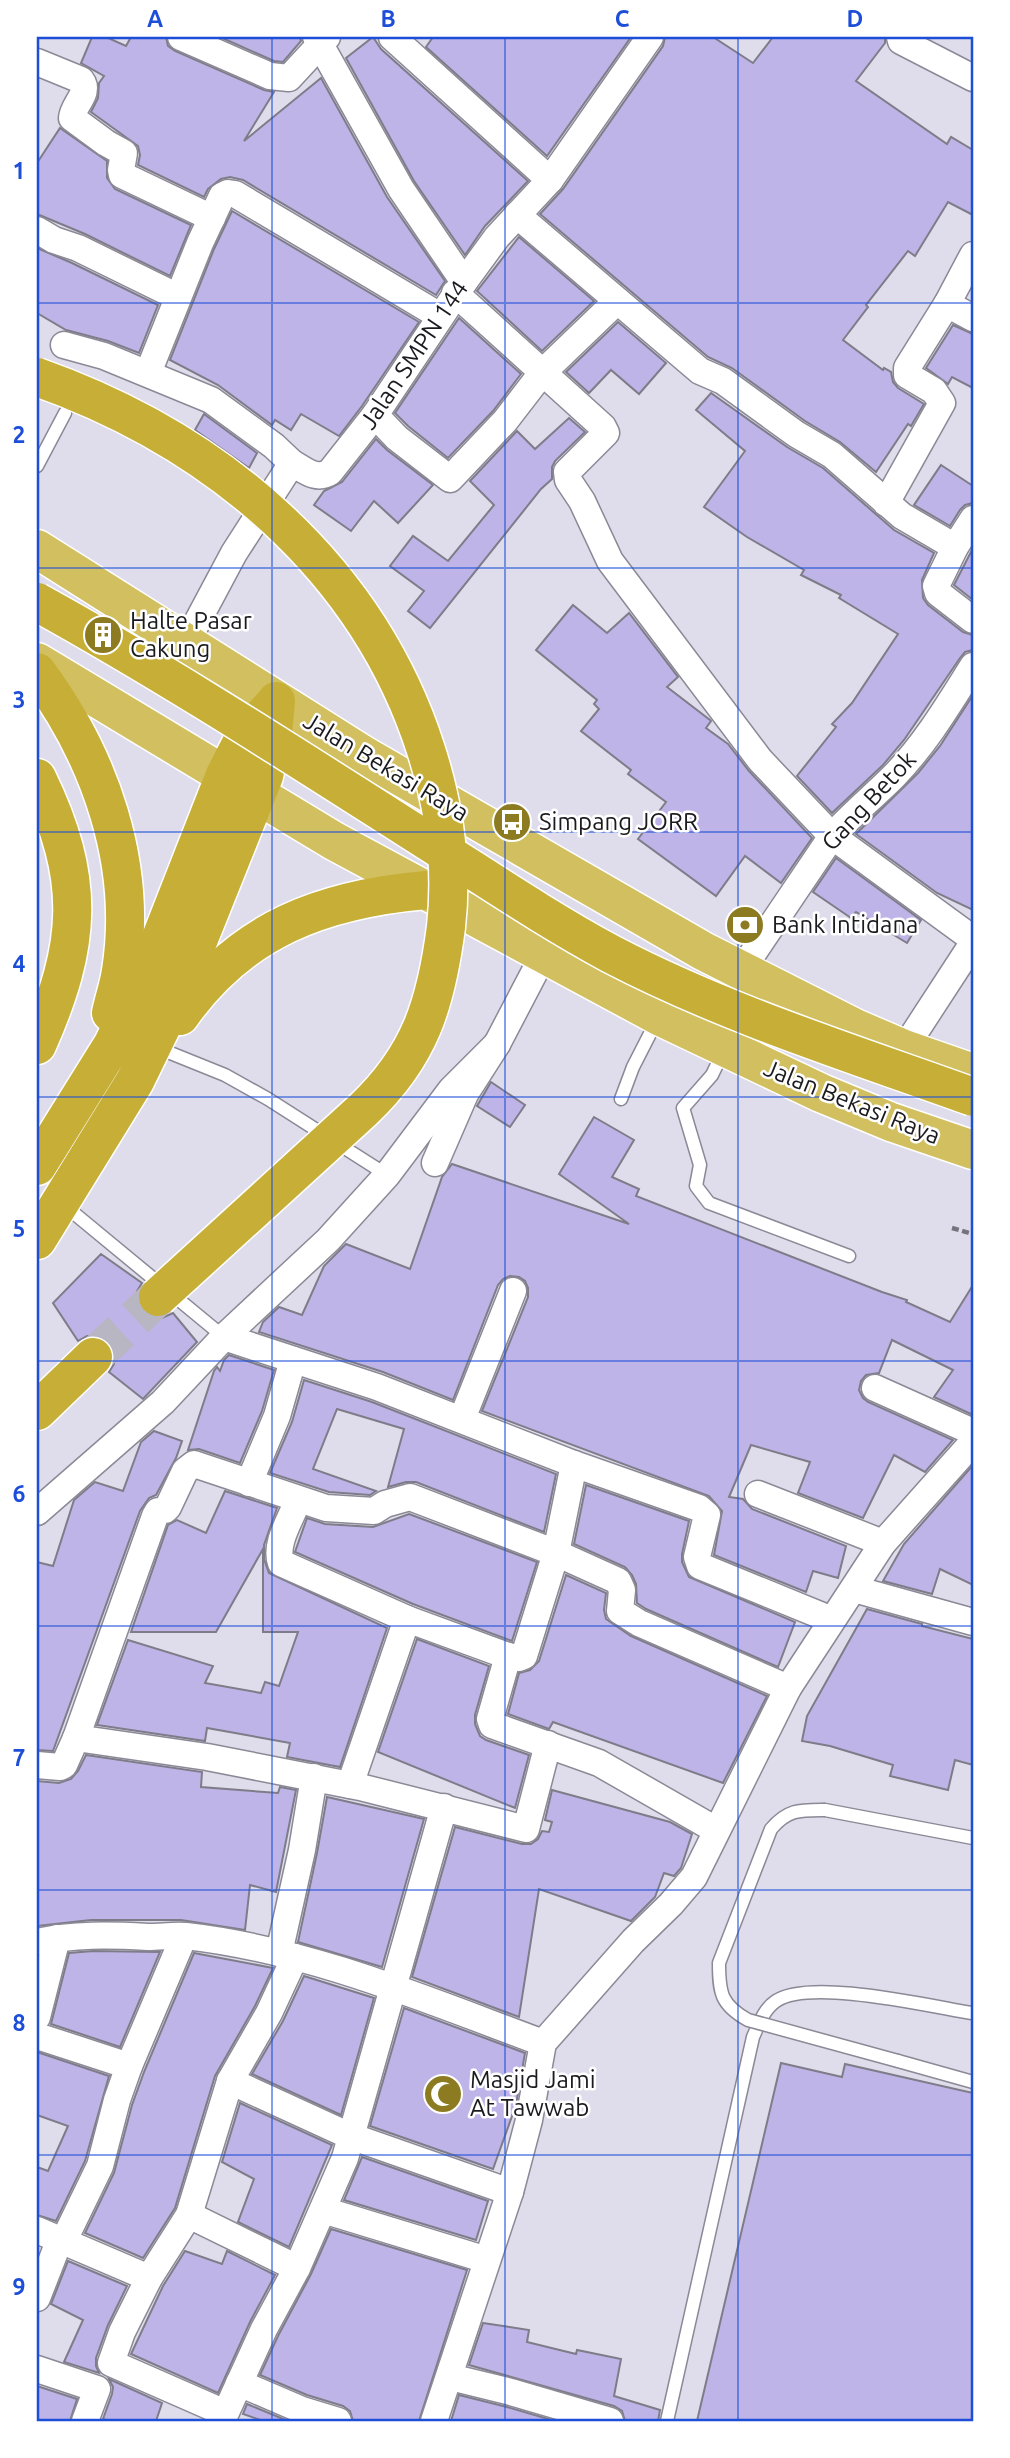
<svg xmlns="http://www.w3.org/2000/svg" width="1010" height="2458" viewBox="0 0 1010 2458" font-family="Ubuntu,sans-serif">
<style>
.building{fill:#bfb4e7;stroke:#7f7c89;stroke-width:2}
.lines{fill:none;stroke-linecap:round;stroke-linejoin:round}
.motorway-tunnel{stroke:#b8b6c2;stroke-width:38;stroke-dasharray:38 19;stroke-linecap:butt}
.service-casing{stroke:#8b8996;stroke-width:15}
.minor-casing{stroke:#8b8996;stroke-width:29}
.trunk-casing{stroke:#fff;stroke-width:41}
.motorway-casing{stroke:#fff;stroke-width:41}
.path{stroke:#75747d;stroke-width:4.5;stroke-dasharray:7 3.5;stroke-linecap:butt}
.service{stroke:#fff;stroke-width:12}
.minor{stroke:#fff;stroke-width:26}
.trunk{stroke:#d2bf5f;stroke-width:38}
.motorway{stroke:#c7af37;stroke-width:38}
.service-bridge-casing{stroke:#8b8996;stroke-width:15;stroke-linecap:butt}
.motorway-bridge-casing{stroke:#fff;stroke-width:41;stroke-linecap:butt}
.service-bridge{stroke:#fff;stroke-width:12}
.motorway-bridge{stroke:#c7af37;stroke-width:38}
.grid{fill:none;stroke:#1d4ed8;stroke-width:2;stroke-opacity:0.55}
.labels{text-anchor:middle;stroke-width:5;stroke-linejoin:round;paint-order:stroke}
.street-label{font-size:24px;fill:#1b1b1f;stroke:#fff}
.poi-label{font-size:24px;fill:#1b1b1f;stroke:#fff;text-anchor:start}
.neatline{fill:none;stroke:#1d4ed8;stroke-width:2.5}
.grid-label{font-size:23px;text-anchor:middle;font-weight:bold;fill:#1d4ed8}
</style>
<rect width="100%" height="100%" fill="#dfddeb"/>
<!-- building -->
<g class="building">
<path d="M92,37H106L126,46L131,37H166L168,46L175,51L264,90L274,92L244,141L321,78L387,197L445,281L436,295L243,180L230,177L221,179L208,189L204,197L138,165L140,155L138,146L91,112L98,98L99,83L104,76L81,63Z"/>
<path d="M220,37H300L301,41L283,62L274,61Z"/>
<path d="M373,37L381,49L528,181L485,226L465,255L414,181L346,58Z"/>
<path d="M433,37H631L547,156L426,47Z"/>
<path d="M665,37H713L753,63L773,37H885V43L856,81L947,144L951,137L973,150V215L948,202L915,256L908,251L866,305L868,307L843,340L883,370L884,368L891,372L893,382L898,388L924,404L911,426L908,424L876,472L840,442L805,421L732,368L708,357L540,214L563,189L663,46Z"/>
<path d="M60,128L107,161V178L115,189L191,225L170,276L85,234L37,214V163Z"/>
<path d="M232,211L419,322L362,406L339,436L301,414L291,430L275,420L272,425L218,385L170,360L214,249Z"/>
<path d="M519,237L594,301L542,351L477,291Z"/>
<path d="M37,248L72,263L158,305L139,353L108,341L66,330L37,313Z"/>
<path d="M459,318L521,374L493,411L448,458L408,426L395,413Z"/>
<path d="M618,322L666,363L639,394L611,370L589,393L566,372Z"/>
<path d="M953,325L973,334V388L952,377L948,384L926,368Z"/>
<path d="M711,393L787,447L823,468L894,530L934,553L922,580L923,598L928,605L963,632L973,635V650L965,652L960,658L904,740L883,765L832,813L797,776L836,727L832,724L852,703L898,634L839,598L841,595L801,575L804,570L747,537L704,507L745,451L696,410Z"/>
<path d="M204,414L257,453L249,468L195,430Z"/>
<path d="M569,418L585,432L555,461L552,467V479L541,489L430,628L408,611L424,591L390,566L413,536L448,561L494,505L470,481L517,431L535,449Z"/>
<path d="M376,439L387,450L433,485L398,523L374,501L351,531L314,505L324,491L342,482Z"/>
<path d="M941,465L973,486V503L965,505L960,510L950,526L914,505Z"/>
<path d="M973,548V600L954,585Z"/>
<path d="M573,605L607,633L629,613L678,677L667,687L710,720L711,721L706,728L728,744L749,771L812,838L781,883L745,856L716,896L638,839L666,802L628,774L631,770L581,731L599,709L594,704L597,700L536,650Z"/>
<path d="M973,695V910L937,893L856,834L918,773L940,746Z"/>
<path d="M836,858L921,920L907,943L856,912L851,918L813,892Z"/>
<path d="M491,1082L525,1105L510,1127L477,1106Z"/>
<path d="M594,1117L634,1140L612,1177L639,1189L636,1196L882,1292L907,1300L906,1302L950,1322L973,1285V1415L934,1397L953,1370L892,1340L879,1373L866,1375L861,1381L859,1390L863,1398L868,1402L953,1440L925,1472L894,1455L863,1518L798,1493L810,1462L751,1445L729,1497L743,1499L752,1509L846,1546L838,1578L813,1571L806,1592L714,1555L722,1511L709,1496L482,1411L528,1297V1288L525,1281L519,1277L510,1276L503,1279L498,1285L453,1400L383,1372L259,1332L263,1322L279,1307L302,1315L324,1266L346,1244L410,1269L442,1177L452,1164L629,1224L559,1174Z"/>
<path d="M101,1254L142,1283L137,1291V1301L142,1312L151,1318H162L173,1313L197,1342L143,1399L109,1372L114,1364V1352L109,1342L98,1336H87L78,1341L53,1303Z"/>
<path d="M229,1355L274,1370L262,1411L240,1463L199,1449L188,1450L214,1371L217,1367L220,1371L224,1360Z"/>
<path d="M304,1380L372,1402L556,1474L544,1532L416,1482H406L388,1487L404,1429L337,1409L313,1469L376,1491L370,1495L329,1492L270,1473L292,1422Z"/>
<path d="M154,1431L182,1441L176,1458L156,1495L149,1498L140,1511L53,1751L37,1750V1562L53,1566L74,1500L95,1482L123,1491L141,1442Z"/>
<path d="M973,1465V1585L940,1569L932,1594L883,1581L904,1544Z"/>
<path d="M586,1485L689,1521L682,1554V1562L689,1577L795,1622L778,1667L646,1609L637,1603L636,1584L632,1575L625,1567L574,1544Z"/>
<path d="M225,1491L277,1508L264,1545V1559L269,1573L387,1628L340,1767L287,1757L290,1743L207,1728L205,1741L97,1725L128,1640L213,1666L205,1683L261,1693L265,1682L279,1686L298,1632H263V1549L216,1632H131L168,1525L177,1520L206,1533Z"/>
<path d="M409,1514L537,1562L512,1641L413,1604L295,1552L307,1518L325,1524L373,1527Z"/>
<path d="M566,1575L606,1593L604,1610L606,1619L631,1636L767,1696L723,1783L553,1722L549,1729L508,1714L519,1673L530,1670L539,1661Z"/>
<path d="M867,1609L922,1624V1626L973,1639V1765L955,1760L948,1790L890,1776L893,1765L830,1746L802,1741L807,1716Z"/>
<path d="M417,1639L489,1666L475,1715V1724L480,1736L486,1740L529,1755L515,1808L378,1752Z"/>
<path d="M86,1755L202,1772L201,1787L278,1793L280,1787L296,1790L276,1892L250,1885L245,1930L181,1920H91L37,1926V1781L59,1783L71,1779L78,1771Z"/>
<path d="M552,1790L670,1822L692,1834L681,1868L674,1876L664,1873L655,1897L631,1921L539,1889L519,2017L412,1977L455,1827L522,1844H531L538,1839L542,1831L549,1832L552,1822L545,1820Z"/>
<path d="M327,1797L424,1819L382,1967L298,1942L317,1853Z"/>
<path d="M93,1951L160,1952L120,2047L51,2024L69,1953Z"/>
<path d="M194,1953L273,1968L255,2006L215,2076L175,2208L143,2258L85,2233L114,2173L132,2105L144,2072Z"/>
<path d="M304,1976L374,1998L341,2115L252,2074L283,2021Z"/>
<path d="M404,2008L525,2053L516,2105L493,2169L370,2126Z"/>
<path d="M37,2052L109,2076L85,2161L56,2221L37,2215V2167L48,2171L68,2126L37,2115Z"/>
<path d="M781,2063L842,2077L845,2064L973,2093V2421H697Z"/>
<path d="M240,2103L332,2145L289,2247L238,2222L254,2179L222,2162Z"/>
<path d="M362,2157L488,2201L476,2240L344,2200Z"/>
<path d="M331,2229L467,2270L419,2421H353L350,2411L343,2406L307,2395L260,2375L278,2336L311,2274Z"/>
<path d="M185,2251L222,2264L227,2251L275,2275L250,2322L218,2393L131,2354L163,2286Z"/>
<path d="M68,2261L127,2286L108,2325L96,2358V2366L99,2373L64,2362L83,2320L51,2304Z"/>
<path d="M483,2323L529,2330L527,2342L576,2354L577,2350L621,2359L614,2396L660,2410L658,2421H625L622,2411L614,2406L469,2365Z"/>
<path d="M109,2379L162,2403L156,2421H110L103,2419L112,2394L113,2387Z"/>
<path d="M37,2386L77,2399L70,2421H37Z"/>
<path d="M459,2395L507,2407L555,2421H451Z"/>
<path d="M247,2404L288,2421H263L243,2414Z"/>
</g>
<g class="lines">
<!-- motorway-tunnel -->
<path class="motorway-tunnel" d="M93,1357L158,1297"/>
<defs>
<g id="service">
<path d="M37,466L65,413"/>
<path d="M158,1048L225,1075L268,1099L387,1175"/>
<path d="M723,1052L712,1075L683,1108L700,1165L696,1186L709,1203L849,1256"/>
<path d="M621,1099L633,1067L657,1020"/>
<path d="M64,1205L224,1337"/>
<path d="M825,1810L973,1838"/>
<path d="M898,2061L973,2082"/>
<path d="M667,2421L753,2037C759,2024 764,2009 776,2001C810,1978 929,2006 972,2013"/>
</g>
<g id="minor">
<path d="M181,37L270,76L289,78L327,37"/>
<path d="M316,37L401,189L464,282"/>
<path d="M392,37L550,180"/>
<path d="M900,37L901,41L973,78"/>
<path d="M37,62L81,80C91,93 73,104 72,118L106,143L124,153L121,170L122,175L212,218"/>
<path d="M517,215L700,371L723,381L796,434L832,455L902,516L955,547"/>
<path d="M37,230L54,240L78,248L178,297"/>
<path d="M455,293L603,427L606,433L567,472L568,480L582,501L610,561L760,760L832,836L973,939"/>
<path d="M947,304L973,255"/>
<path d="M64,345L104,356L211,400L274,446L292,463"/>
<path d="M148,373L200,243L222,196L228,193L235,194L440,316"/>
<path d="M375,415L397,438L450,479L505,421L542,373L617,301"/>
<path d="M886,503L942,403L934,391L907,375V368L947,304L973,318"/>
<path d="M973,519L955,547L936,586L938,593L973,620"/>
<path d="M186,643L234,553L292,463C305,470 316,481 330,472L375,415L464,282L497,237L550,180L650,37"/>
<path d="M741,971L832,836C852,814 874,796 894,776C926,743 949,704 973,666"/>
<path d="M904,1049L973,943"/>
<path d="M435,1163L465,1094L497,1044L544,954"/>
<path d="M224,1337L377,1387L574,1464L699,1508L707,1515L697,1557L700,1566L832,1620"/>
<path d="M875,1388L973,1432"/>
<path d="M462,1419L513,1291"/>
<path d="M249,1483L277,1416L293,1360"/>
<path d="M758,1494L883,1543"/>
<path d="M298,1500C291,1519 274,1544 281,1563L407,1619"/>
<path d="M37,1512L163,1402L224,1337L328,1240L387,1175L451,1090L497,1044"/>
<path d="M854,1589L973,1622"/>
<path d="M508,1656L490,1719L492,1725L599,1763L716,1830"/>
<path d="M76,1738L207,1757L360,1787L526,1829L548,1744"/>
<path d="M37,1765L60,1767L64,1765L76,1738L155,1516L158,1511L165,1510L168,1507L185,1471L194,1464L326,1508L374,1511L385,1504L410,1497L556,1553L618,1581L622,1590L620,1611L639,1623L788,1688"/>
<path d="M350,1785L407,1619L508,1656L519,1658L524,1656L556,1553L574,1464"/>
<path d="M37,1942C74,1934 110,1935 148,1937C161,1937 173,1935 186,1936C310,1950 427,2000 543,2043"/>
<path d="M279,1953L302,1850L314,1777"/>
<path d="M37,2017L57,1938"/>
<path d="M37,2036L129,2066"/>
<path d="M230,2081L350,2136L510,2192"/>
<path d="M323,2210L487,2260"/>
<path d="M189,2215L297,2268"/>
<path d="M37,2230L149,2278"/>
<path d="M37,2298L60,2239L67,2234L100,2166L117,2100L129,2066L184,1936"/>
<path d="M37,2369L97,2389L85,2421"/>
<path d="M450,2377L511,2392L610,2421"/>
<path d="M239,2383L302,2410L338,2421"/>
<path d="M225,2413L111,2363L122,2332L149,2278L189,2215L230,2081L269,2013L295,1957"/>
<path d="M222,2421L264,2329L297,2268L345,2158L444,1807"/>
<path d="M434,2421L510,2192L529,2120L543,2043L633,1941L671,1904L694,1877L788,1688L883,1543L973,1442"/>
</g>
<g id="trunk">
<path d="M37,549L365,756L703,951L855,1028L904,1049L973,1073"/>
<path d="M37,662L334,841L659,1016L821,1093L891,1122L973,1150"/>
</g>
<g id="motorway">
<path d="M37,672C100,757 138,864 121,971C119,985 114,999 111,1013"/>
<path d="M37,778C86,879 82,944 37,1045"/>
<path d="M180,1016C241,929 323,899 426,890"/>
<path d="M37,1166L113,1044L148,971L225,775L246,734L274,704"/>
<path d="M37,1240L135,1081L174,1001L264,776L273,734L276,701"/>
<path d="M37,1411L93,1357"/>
</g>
</defs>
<!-- service casing -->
<use href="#service" class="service-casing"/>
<!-- minor casing -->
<use href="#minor" class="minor-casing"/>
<!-- trunk casing -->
<use href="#trunk" class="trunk-casing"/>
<!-- motorway casing -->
<use href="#motorway" class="motorway-casing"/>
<!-- path -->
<path class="path" d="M952,1228L973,1234"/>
<!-- service -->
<use href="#service" class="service"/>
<!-- minor -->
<use href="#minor" class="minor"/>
<!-- trunk -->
<use href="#trunk" class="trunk"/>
<!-- motorway -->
<use href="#motorway" class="motorway"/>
<defs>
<path id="service-bridge" d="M825,1810C800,1810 788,1809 771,1829L719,1963C719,1993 721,2005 748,2020L898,2061"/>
<g id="motorway-bridge">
<path d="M37,377C215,440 367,566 426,750C445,809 453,866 446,927C436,1004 420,1056 363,1110L158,1297"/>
<path d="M37,602C171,676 300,760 429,842C489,880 548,920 611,954C726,1014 851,1053 973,1097"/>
</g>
</defs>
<!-- service-bridge casing -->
<use href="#service-bridge" class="service-bridge-casing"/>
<!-- motorway-bridge casing -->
<use href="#motorway-bridge" class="motorway-bridge-casing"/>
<!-- service-bridge -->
<use href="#service-bridge" class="service-bridge"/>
<!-- motorway-bridge -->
<use href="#motorway-bridge" class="motorway-bridge"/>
</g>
<!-- grid -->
<path class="grid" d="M272,37V2421M505,37V2421M738,37V2421M37,303H973M37,568H973M37,832H973M37,1097H973M37,1361H973M37,1626H973M37,1890H973M37,2155H973"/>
<!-- icons -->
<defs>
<symbol id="building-disc" viewBox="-11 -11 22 22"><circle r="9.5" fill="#8d7b21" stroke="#fff"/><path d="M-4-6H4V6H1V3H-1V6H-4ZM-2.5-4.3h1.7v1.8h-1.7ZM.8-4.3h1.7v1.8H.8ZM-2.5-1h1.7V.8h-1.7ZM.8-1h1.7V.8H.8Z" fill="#fff"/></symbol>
<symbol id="bus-disc" viewBox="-11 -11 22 22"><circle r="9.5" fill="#8d7b21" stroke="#fff"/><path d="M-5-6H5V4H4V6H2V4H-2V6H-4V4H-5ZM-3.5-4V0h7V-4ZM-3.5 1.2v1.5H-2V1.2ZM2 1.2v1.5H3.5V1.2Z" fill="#fff"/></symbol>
<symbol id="bank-disc" viewBox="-11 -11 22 22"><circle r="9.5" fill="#8d7b21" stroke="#fff"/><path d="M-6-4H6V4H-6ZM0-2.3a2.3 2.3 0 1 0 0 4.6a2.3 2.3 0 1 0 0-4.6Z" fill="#fff"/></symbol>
<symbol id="mosque-disc" viewBox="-11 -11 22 22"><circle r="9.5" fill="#8d7b21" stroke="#fff"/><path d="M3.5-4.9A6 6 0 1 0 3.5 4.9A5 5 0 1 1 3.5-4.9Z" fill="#fff"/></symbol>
</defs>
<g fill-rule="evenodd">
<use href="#building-disc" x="81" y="613" width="44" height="44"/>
<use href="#bus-disc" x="490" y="800" width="44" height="44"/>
<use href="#bank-disc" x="723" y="903" width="44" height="44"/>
<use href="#mosque-disc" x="421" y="2072" width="44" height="44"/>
</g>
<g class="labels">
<!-- street labels -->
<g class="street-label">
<text transform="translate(414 355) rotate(-56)" y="8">Jalan SMPN 144</text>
<text transform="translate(386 767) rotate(31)" y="8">Jalan Bekasi Raya</text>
<text transform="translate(869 801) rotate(-47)" y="8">Gang Betok</text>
<text transform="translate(852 1102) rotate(22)" y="8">Jalan Bekasi Raya</text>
</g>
<!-- poi labels -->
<g class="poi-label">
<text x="130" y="629">Halte Pasar<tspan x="130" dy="28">Cakung</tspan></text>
<text x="539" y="830">Simpang JORR</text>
<text x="772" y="933">Bank Intidana</text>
<text x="470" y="2088">Masjid Jami<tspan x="470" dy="28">At Tawwab</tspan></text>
</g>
</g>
<!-- border -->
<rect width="1010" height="2458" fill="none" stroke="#ffffff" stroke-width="77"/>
<rect x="38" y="38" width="934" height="2382" class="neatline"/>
<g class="grid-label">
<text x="155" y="27">A</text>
<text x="388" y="27">B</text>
<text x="622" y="27">C</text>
<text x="855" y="27">D</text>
<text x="19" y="179">1</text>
<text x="19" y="443">2</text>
<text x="19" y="708">3</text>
<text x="19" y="972">4</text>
<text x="19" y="1237">5</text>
<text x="19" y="1502">6</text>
<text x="19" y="1766">7</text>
<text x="19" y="2031">8</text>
<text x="19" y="2295">9</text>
</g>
</svg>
